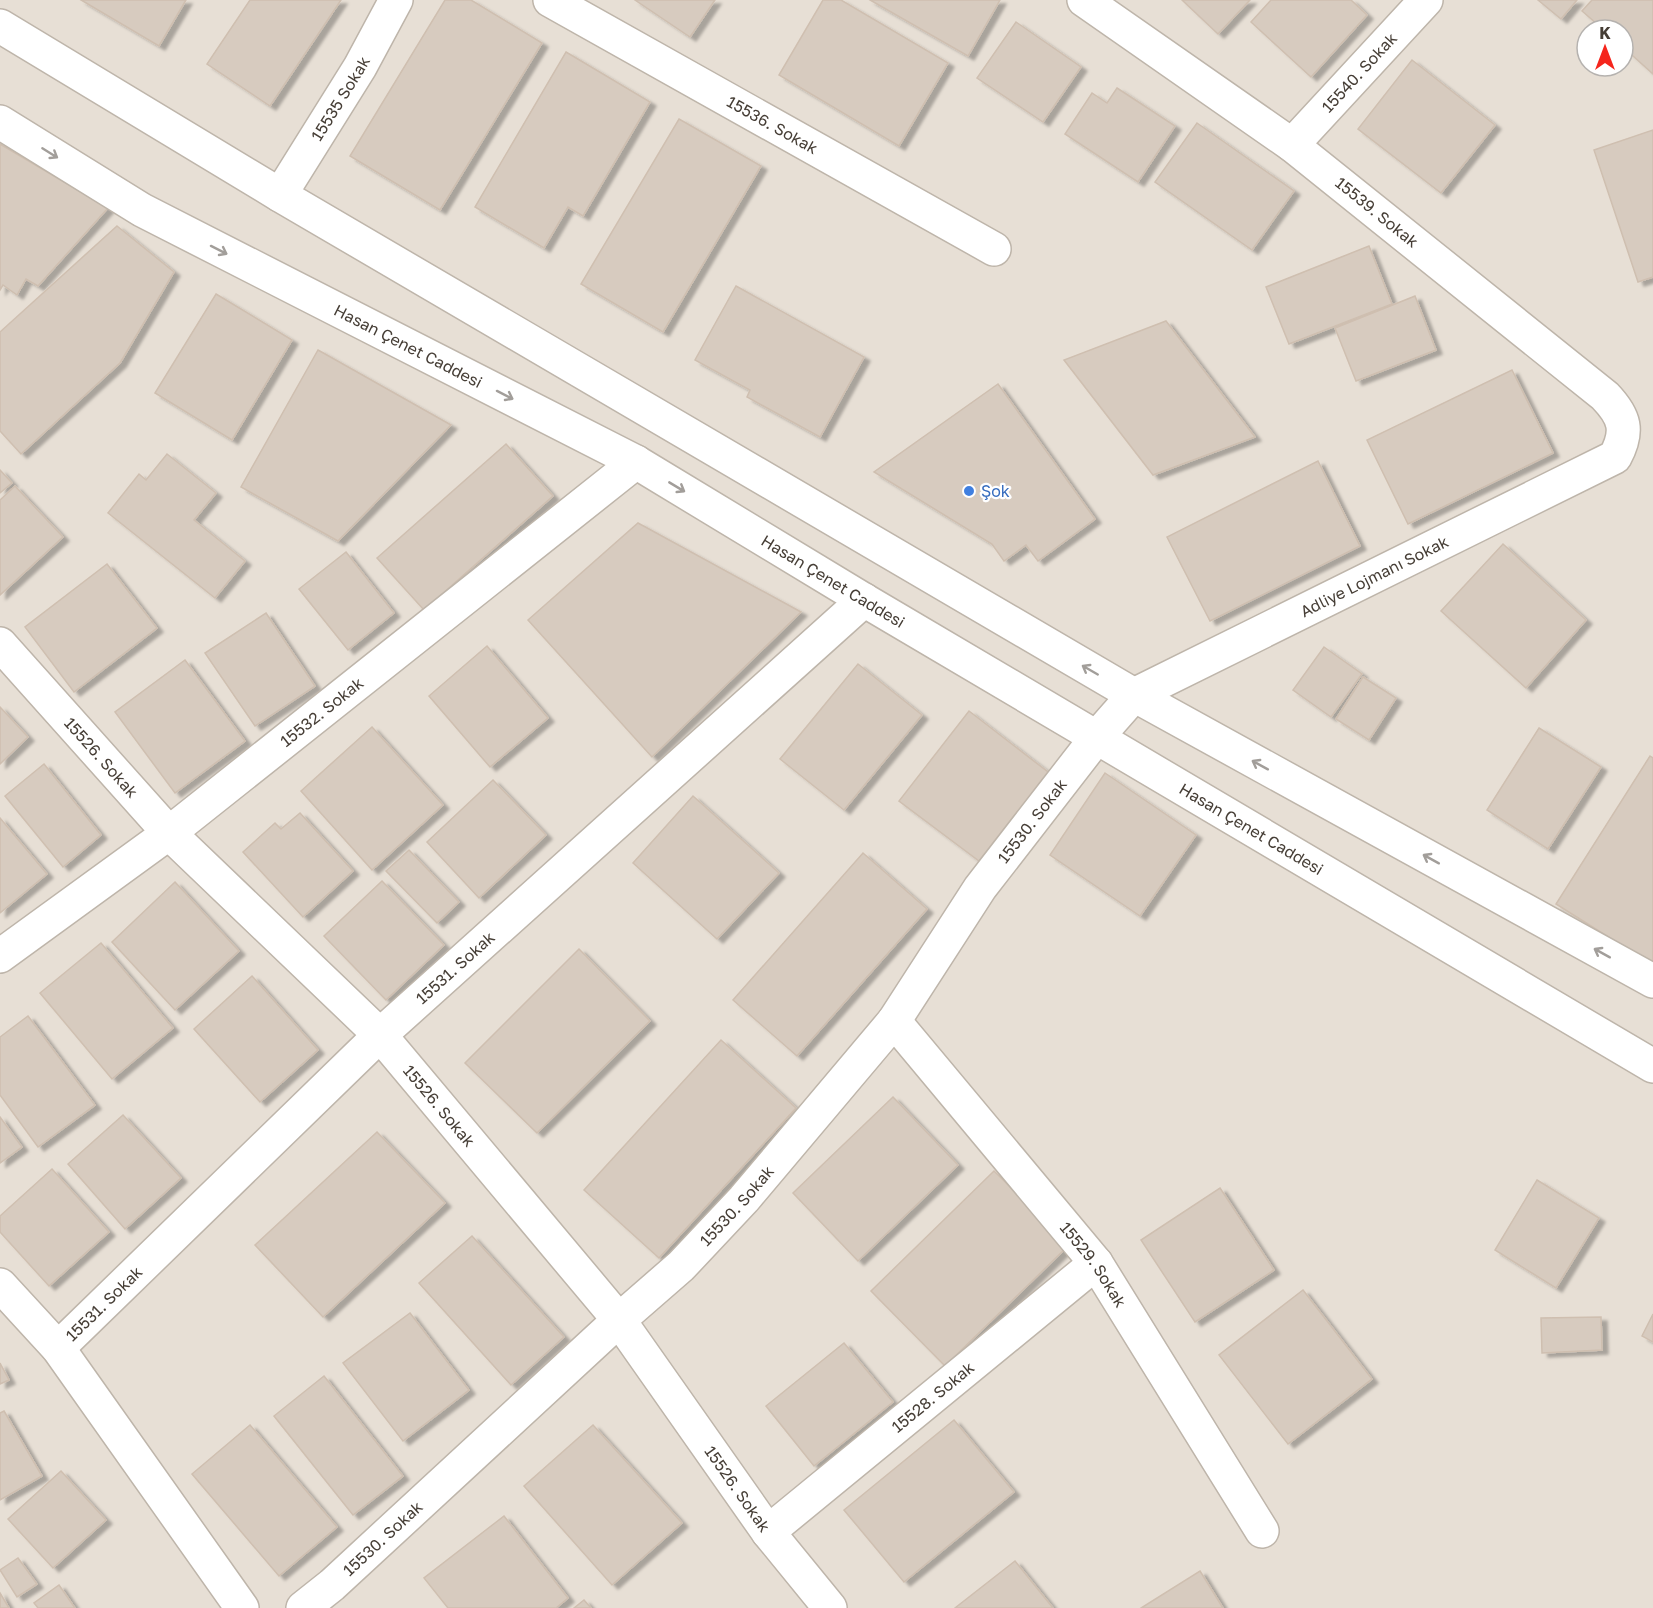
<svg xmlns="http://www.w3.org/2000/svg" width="1653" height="1608" viewBox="0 0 1653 1608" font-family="'Golos Text',sans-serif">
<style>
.residential{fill:#e7dfd5;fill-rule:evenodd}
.building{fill:#d7cbbf;stroke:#cfbfb0;stroke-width:1.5;filter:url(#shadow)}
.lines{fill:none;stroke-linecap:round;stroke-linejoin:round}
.minor-casing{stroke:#beb5aa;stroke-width:36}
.minor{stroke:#fff;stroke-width:33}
.oneway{stroke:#a29e9a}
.shop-dot{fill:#3f7fe0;stroke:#fff;stroke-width:2}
.labels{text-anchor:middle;stroke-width:4.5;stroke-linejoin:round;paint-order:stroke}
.street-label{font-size:16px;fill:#463e36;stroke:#fff}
.shop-label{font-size:16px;fill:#366cbe;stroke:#fff;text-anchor:start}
</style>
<defs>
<filter id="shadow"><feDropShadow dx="6" dy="4" stdDeviation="1.5" flood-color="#0004"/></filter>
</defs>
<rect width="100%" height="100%" fill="#f3eee7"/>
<!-- residential -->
<path class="residential" d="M0,0H1653V1608H0ZM1587,30H1623V66H1587Z"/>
<!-- building -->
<g class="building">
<path d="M81,0H186L159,46Z"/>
<path d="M250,0H341L270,106L207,64Z"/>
<path d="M445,0H471L542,43L440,210L350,156Z"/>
<path d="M635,0H715L690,37Z"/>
<path d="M823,0H841L948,63L899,146L779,75Z"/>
<path d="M870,0H1000L968,56Z"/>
<path d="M1182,0H1250L1218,34Z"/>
<path d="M1271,0H1351L1367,15L1311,77L1251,22Z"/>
<path d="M1538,0H1577L1561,19Z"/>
<path d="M1592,0H1653V74L1623,47V30H1604L1582,11Z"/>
<path d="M1016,22L1081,67L1043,122L977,78Z"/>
<path d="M566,52L650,102L583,216L568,207L544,248L475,207Z"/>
<path d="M1412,60L1495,125L1441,193L1358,129Z"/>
<path d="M1117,88L1175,126L1138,182L1065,134L1092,93L1107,103Z"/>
<path d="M679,119L761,166L663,332L581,284Z"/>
<path d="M1197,123L1294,191L1252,250L1155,182Z"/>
<path d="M1653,130V277L1638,282L1594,150Z"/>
<path d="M0,144L108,208L38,286L26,279L17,295L3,285L0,290Z"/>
<path d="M117,226L174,272L120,363L21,454L0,431V332Z"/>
<path d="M1369,246L1392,304L1289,344L1266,287Z"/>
<path d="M736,286L864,357L820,437L747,397L750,390L695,360Z"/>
<path d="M216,294L292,340L232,440L155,393Z"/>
<path d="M1415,296L1436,350L1356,381L1335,328Z"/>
<path d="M1166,321L1255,437L1153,475L1064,360Z"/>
<path d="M318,350L451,425L338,541L241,487Z"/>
<path d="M1512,370L1553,453L1408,524L1367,440Z"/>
<path d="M998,384L1095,519L1038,561L1026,545L1004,561L992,544L874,472Z"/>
<path d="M506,444L553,496L424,610L377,558Z"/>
<path d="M167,454L216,493L194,520L245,561L215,598L108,513L139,474L146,480Z"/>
<path d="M1318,461L1360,546L1210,621L1167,537Z"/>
<path d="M0,470L12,483L0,493Z"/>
<path d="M15,486L63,537L0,595V500Z"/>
<path d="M638,523L801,612L652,757L528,620Z"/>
<path d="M1503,544L1586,620L1526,688L1441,611Z"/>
<path d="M346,552L394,613L348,650L299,589Z"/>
<path d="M107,564L157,628L74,692L25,627Z"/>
<path d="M266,613L315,686L255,726L205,653Z"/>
<path d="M487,646L548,718L490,767L429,696Z"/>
<path d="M1324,647L1362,674L1331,717L1293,690Z"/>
<path d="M185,660L245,741L175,793L115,712Z"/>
<path d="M858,664L922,715L844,810L780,759Z"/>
<path d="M1363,677L1396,698L1369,740L1336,719Z"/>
<path d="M0,707L28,737L0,764Z"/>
<path d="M969,711L1048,772L979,861L899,801Z"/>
<path d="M372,727L443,805L372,870L301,791Z"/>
<path d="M1539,728L1601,767L1548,849L1487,810Z"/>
<path d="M1650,756L1653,758V965L1556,904Z"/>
<path d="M44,764L101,835L63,867L5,796Z"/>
<path d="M1105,773L1196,835L1140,916L1050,855Z"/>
<path d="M493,780L546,835L479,898L427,842Z"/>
<path d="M693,796L779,873L717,939L633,863Z"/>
<path d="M300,813L353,871L303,917L243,852L275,823L281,829Z"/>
<path d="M0,818L47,874L0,913Z"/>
<path d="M409,850L459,902L437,923L386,871Z"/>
<path d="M863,853L927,909L797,1056L733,1000Z"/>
<path d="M382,881L444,945L386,1000L324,936Z"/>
<path d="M175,882L239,951L175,1010L112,942Z"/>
<path d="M101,943L173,1028L112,1079L40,993Z"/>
<path d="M579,949L650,1021L537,1133L465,1063Z"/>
<path d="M252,976L318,1050L260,1102L194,1029Z"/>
<path d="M28,1016L95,1105L38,1147L0,1095V1037Z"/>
<path d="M721,1040L796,1108L659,1258L584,1190Z"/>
<path d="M893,1097L958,1165L858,1261L793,1193Z"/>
<path d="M123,1115L181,1178L125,1229L68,1164Z"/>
<path d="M0,1117L22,1147L0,1163Z"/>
<path d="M377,1132L445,1203L323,1317L255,1245Z"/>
<path d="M52,1169L109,1232L49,1286L0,1232V1216Z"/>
<path d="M994,1171L1069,1245L945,1366L871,1291Z"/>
<path d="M1537,1180L1599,1218L1556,1288L1495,1250Z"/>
<path d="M1220,1188L1274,1270L1195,1322L1141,1240Z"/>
<path d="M472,1236L564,1337L511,1385L419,1283Z"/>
<path d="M1303,1290L1372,1379L1288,1444L1219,1355Z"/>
<path d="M410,1313L469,1390L403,1441L343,1363Z"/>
<path d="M1653,1314V1342L1642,1336Z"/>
<path d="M1601,1317L1602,1350L1542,1353L1541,1318Z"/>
<path d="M844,1343L893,1402L814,1466L766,1406Z"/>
<path d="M0,1363L9,1380L0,1384Z"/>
<path d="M324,1376L403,1476L353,1515L274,1416Z"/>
<path d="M4,1411L42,1476L0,1500V1413Z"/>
<path d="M954,1420L1014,1492L904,1582L844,1510Z"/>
<path d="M250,1425L337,1527L279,1576L192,1474Z"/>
<path d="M593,1425L682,1523L612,1585L524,1486Z"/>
<path d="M61,1471L106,1520L53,1568L8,1519Z"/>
<path d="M504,1516L568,1598L556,1608H448L424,1578Z"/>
<path d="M18,1558L37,1584L17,1597L0,1570Z"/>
<path d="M1015,1561L1053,1608H955Z"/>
<path d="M1200,1571L1223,1608H1141Z"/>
<path d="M59,1585L75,1608H38L34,1603Z"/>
<path d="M0,1593L9,1608H0Z"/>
<path d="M584,1600L591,1608H574Z"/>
</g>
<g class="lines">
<defs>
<g id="minor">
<path id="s1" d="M550,0L994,249"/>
<path d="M0,26L280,195L1134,695L1653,981"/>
<path id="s2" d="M0,122L142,210L636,462L864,600L1653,1066"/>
<path id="s3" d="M1292,145L1426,0"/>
<path id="s4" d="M280,195L360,67L396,0"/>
<path id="s5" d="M0,644L169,833L380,1035L619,1320L768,1532L830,1608"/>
<path id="s6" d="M0,956L169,833L636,462"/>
<path id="s7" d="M894,1021L1096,1263L1262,1531"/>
<path d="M0,1285L58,1348L242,1608"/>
<path id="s8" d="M58,1348L380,1035L864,600"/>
<path id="s9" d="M768,1532L1096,1263"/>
<path id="s10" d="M303,1608L332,1585L619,1320L681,1266L744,1199L894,1021L980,888L1097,737L1134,695L1615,457C1629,431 1625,417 1605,396L1292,145L1084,0"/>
</g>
</defs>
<!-- minor casing -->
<use href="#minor" class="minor-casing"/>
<!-- minor -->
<use href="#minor" class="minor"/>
</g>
<!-- one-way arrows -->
<defs><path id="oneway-shaft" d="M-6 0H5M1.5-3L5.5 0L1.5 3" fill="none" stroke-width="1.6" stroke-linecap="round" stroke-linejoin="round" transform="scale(1.5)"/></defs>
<g class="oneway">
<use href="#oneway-shaft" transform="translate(50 153) rotate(32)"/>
<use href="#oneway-shaft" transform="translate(219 250) rotate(27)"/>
<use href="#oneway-shaft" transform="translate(505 395) rotate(27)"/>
<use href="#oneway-shaft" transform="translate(677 487) rotate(31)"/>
<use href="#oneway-shaft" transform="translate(1090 670) rotate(-150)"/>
<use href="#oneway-shaft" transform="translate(1260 765) rotate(-151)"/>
<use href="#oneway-shaft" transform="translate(1431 859) rotate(-151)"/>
<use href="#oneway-shaft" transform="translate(1602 953) rotate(-151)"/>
</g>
<!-- markers -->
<circle class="shop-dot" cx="969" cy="491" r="6"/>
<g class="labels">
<!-- street labels -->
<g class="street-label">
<text dy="6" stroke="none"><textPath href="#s3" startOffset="99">15540. Sokak</textPath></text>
<text dy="6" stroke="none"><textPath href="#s4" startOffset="114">15535 Sokak</textPath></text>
<text dy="6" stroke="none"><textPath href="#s1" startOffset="255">15536. Sokak</textPath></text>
<text transform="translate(1377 212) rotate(39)" y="6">15539. Sokak</text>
<text dy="6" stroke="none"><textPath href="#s2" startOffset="466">Hasan Çenet Caddesi</textPath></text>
<text dy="6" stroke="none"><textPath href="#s10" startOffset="1508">Adliye Lojmanı Sokak</textPath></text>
<text dy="6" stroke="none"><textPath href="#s2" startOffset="952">Hasan Çenet Caddesi</textPath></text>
<text dy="6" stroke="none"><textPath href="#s6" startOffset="404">15532. Sokak</textPath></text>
<text dy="6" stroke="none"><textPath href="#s5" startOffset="152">15526. Sokak</textPath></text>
<text dy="6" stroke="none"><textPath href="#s10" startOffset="1078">15530. Sokak</textPath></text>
<text dy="6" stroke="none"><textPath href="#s2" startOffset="1438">Hasan Çenet Caddesi</textPath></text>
<text dy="6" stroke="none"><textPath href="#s8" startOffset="550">15531. Sokak</textPath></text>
<text dy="6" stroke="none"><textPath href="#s5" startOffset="638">15526. Sokak</textPath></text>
<text dy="6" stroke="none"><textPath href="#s10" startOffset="592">15530. Sokak</textPath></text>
<text dy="6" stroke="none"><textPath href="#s7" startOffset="315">15529. Sokak</textPath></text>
<text dy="6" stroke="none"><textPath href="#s8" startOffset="64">15531. Sokak</textPath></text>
<text dy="6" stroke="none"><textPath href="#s9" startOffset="213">15528. Sokak</textPath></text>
<text dy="6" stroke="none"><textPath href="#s5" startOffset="1124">15526. Sokak</textPath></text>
<text dy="6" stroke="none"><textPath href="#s10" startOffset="106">15530. Sokak</textPath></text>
</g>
<!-- shop labels -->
<g class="shop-label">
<text x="981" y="497">Şok</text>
</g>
</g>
<!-- north arrow -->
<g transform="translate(1605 48)"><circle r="28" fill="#ffffff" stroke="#b5b2af" stroke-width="1.5"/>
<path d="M0-4.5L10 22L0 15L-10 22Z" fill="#f5251c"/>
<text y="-9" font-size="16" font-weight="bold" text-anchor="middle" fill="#463e36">K</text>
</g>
</svg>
